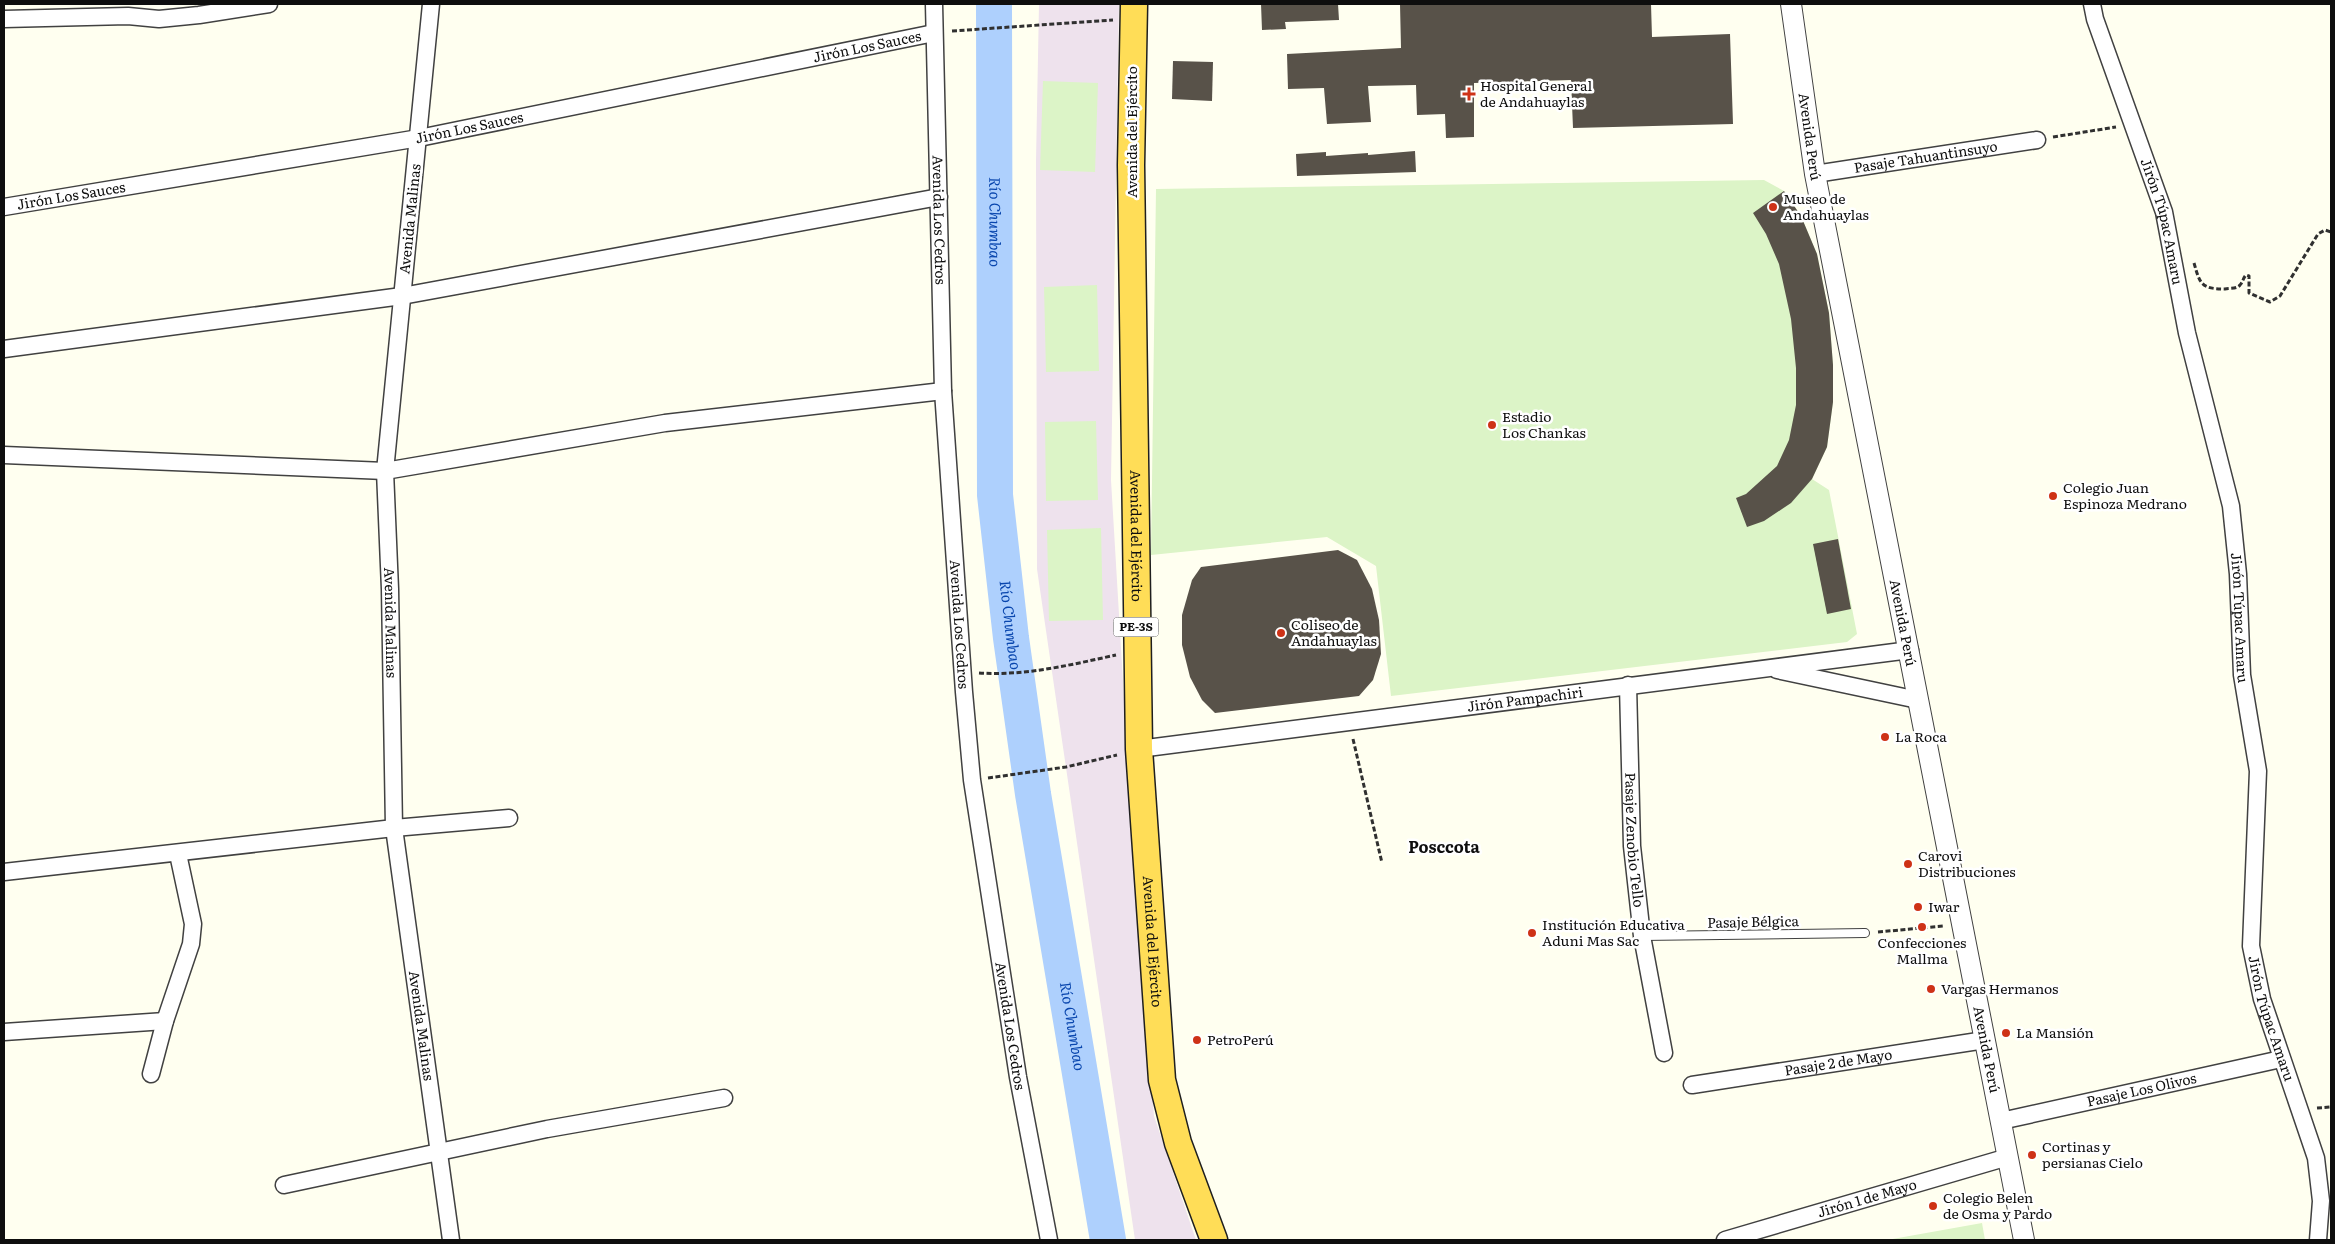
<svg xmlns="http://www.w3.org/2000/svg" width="2335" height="1244" viewBox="0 0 2335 1244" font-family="Literata,serif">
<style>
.industrial{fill:#eee2ed}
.pitch{fill:#dcf4c7}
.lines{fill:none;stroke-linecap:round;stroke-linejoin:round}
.river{stroke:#aed0fd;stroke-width:36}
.building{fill:#585249}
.service-casing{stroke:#414141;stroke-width:10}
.minor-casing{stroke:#414141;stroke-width:19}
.tertiary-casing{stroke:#414141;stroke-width:22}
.trunk-casing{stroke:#1f1f1f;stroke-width:29}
.path{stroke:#303030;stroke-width:3;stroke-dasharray:5 2.5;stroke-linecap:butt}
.service{stroke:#fff;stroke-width:8}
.minor{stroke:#fff;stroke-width:16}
.tertiary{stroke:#fff;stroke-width:20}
.trunk{stroke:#ffdd57;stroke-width:26}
.poi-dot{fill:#ce3217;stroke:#fff;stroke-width:2}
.labels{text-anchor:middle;stroke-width:5;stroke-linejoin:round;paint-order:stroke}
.shield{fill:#fff;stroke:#565656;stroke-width:1}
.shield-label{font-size:12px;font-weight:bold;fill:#0e0e0e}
.street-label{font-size:14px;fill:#0e0e0e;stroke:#fff}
.poi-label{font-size:14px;fill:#0e0e0e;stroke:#fff;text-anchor:start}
.water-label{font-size:15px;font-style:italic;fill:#0946ae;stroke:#fff}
.quarter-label{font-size:16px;font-weight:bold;fill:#0e0e0e;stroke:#fff}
</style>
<rect width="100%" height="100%" fill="#fffff0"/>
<!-- industrial -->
<path class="industrial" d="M1039,4H1119L1111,480L1134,867L1154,1116L1196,1240H1135L1037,569L1036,161Z"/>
<!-- pitch -->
<g class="pitch">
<path d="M1043,81L1098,83L1095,172L1040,170Z"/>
<path d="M1764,180L1784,191L1801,216L1817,254L1829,313L1833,365V402L1827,447L1812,479L1829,490L1857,634L1847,642L1391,696L1376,566L1327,537L1151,555L1156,189Z"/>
<path d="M1097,285L1099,371L1046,372L1044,287Z"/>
<path d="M1096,421L1098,500L1046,501L1045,422Z"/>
<path d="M1101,528L1103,620L1049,621L1047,530Z"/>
<path d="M1982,1223L1985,1240H1887Z"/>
</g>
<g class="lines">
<!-- river -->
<path class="river" id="s1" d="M994,4L995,495L1011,638L1033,794L1108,1240"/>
</g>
<!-- building -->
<g class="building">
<path d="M1261,4H1338L1339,20L1285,22L1286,29L1262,30Z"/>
<path d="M1400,4H1651L1652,37L1730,34L1733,124L1573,128L1571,80L1474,83V137L1446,138L1445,114L1417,115L1416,85L1368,86L1371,122L1327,124L1324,88L1288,89L1287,54L1401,48Z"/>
<path d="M1173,61L1213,62L1212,101L1172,99Z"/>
<path d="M1415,151L1416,172L1297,176L1296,154L1326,152V156L1368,153V155Z"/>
<path d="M1784,191L1801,216L1817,254L1829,313L1833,365V402L1827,447L1812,479L1791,503L1764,521L1747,527L1736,498L1746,494L1777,466L1789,440L1796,405V368L1791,319L1779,264L1766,234L1753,213Z"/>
<path d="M1838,539L1851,609L1827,614L1813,544Z"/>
<path d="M1338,550L1357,560L1372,589L1379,620L1381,654L1373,680L1359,696L1215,713L1202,700L1190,677L1182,645V615L1192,580L1201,567Z"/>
</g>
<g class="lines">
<defs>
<path id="service" d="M1642,936L1865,933"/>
<g id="minor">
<path id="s2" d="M431,4L385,471L390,589L394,828L451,1240"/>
<path id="s3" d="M934,4L943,391L964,692L972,780L1018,1077L1049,1240"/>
<path id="s4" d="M2092,4L2095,19L2164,212L2187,333L2231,506L2238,574L2242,675L2258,771L2251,946L2262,999L2316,1158L2321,1201L2318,1240"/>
<path d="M4,19L128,16L159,19L199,15L269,4"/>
<path id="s5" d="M1815,174L2037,140"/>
<path id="s6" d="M4,207L419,138L934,33"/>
<path d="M4,349L402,296L939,197"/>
<path d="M4,455L385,471L665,423L943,391"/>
<path d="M1777,670L1918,700"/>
<path id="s7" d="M1628,685L1632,846L1642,936L1664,1053"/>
<path id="s8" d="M1139,749L1910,650"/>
<path d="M4,872L394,828L509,818"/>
<path d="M4,1032L165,1021"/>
<path d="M151,1074L165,1021L191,944L193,924L178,854"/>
<path id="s9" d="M1692,1085L1985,1040"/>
<path id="s10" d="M2001,1121L2281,1059"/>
<path d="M284,1185L547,1129L724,1098"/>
<path id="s11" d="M1725,1240L2008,1157"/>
</g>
<g id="tertiary">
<path id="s12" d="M1791,4L1815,174L2024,1240"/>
</g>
<g id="trunk">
<path id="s13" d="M1134,4L1131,165L1139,749L1162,1080L1178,1143L1214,1240"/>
</g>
</defs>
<!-- service casing -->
<use href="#service" class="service-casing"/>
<!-- minor casing -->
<use href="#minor" class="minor-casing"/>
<!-- tertiary casing -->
<use href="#tertiary" class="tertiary-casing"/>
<!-- trunk casing -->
<use href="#trunk" class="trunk-casing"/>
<!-- path -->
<g class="path">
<path d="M952,31L1113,20"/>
<path d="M2053,137L2116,127"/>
<path d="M2194,263C2200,284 2201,289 2225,289C2230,288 2237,289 2240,285C2243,282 2243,278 2246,275L2249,276V293L2270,302L2280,296L2318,234L2325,230L2331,232"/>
<path d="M979,673C1025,676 1070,665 1116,655"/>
<path d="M1353,739L1382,863"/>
<path d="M988,778L1066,767L1117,755"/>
<path d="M1878,932L1944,926"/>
<path d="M2317,1108L2331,1107"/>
</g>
<!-- service -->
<use href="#service" class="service"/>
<!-- minor -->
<use href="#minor" class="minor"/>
<!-- tertiary -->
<use href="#tertiary" class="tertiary"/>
<!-- trunk -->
<use href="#trunk" class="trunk"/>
</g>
<!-- markers -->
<g class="poi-dot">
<path d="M1466.5 86.5h5v5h5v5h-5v5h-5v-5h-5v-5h5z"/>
<circle cx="1773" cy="207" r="5"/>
<circle cx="1492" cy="425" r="5"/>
<circle cx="2053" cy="496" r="5"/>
<circle cx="1281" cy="633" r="5"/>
<circle cx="1885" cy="737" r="5"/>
<circle cx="1908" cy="864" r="5"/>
<circle cx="1918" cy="907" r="5"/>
<circle cx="1922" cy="927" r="5"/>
<circle cx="1532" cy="933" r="5"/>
<circle cx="1931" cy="989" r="5"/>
<circle cx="2006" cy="1033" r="5"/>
<circle cx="1197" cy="1040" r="5"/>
<circle cx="2032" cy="1155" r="5"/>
<circle cx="1933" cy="1206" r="5"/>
</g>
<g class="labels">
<!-- shield labels -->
<rect class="shield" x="1113.5" y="617.5" width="45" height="19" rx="4"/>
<g class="shield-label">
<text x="1136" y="631">PE-3S</text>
</g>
<!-- street labels -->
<g class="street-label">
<text dy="5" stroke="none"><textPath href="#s6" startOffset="878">Jirón Los Sauces</textPath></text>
<text dy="5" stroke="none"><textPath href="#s6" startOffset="472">Jirón Los Sauces</textPath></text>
<text transform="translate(1132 132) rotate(-90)" y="5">Avenida del Ejército</text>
<text dy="5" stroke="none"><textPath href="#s12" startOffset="134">Avenida Perú</textPath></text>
<text dy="5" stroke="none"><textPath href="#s5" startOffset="112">Pasaje Tahuantinsuyo</textPath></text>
<text dy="5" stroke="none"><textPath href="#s6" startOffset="68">Jirón Los Sauces</textPath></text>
<text transform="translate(410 219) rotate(-84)" y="5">Avenida Malinas</text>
<text dy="5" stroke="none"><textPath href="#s3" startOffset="216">Avenida Los Cedros</textPath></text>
<text dy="5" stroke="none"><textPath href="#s4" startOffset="229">Jirón Túpac Amaru</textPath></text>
<text dy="5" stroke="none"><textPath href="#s13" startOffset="532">Avenida del Ejército</textPath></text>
<text dy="5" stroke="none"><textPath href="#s4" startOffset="634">Jirón Túpac Amaru</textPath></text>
<text dy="5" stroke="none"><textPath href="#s2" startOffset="621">Avenida Malinas</textPath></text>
<text dy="5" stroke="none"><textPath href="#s12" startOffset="629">Avenida Perú</textPath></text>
<text dy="5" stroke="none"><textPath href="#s3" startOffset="621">Avenida Los Cedros</textPath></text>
<text dy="5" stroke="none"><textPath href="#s8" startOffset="389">Jirón Pampachiri</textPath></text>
<text dy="5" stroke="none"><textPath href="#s7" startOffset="155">Pasaje Zenobio Tello</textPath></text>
<text transform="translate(1753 922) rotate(-1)" y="5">Pasaje Bélgica</text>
<text dy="5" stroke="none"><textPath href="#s13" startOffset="938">Avenida del Ejército</textPath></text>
<text dy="5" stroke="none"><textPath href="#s4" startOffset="1039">Jirón Túpac Amaru</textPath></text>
<text dy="5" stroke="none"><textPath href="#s2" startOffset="1026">Avenida Malinas</textPath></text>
<text dy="5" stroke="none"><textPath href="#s3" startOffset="1026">Avenida Los Cedros</textPath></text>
<text dy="5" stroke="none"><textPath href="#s12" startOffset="1064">Avenida Perú</textPath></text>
<text dy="5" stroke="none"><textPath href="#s9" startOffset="148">Pasaje 2 de Mayo</textPath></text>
<text dy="5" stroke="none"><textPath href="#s10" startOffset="144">Pasaje Los Olivos</textPath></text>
<text dy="5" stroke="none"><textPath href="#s11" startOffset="148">Jirón 1 de Mayo</textPath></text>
</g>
<!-- poi labels -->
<g class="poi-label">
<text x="1480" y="91">Hospital General<tspan x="1480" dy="16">de Andahuaylas</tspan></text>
<text x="1783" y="204">Museo de<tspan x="1783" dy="16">Andahuaylas</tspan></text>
<text x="1502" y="422">Estadio<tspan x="1502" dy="16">Los Chankas</tspan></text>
<text x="2063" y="493">Colegio Juan<tspan x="2063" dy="16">Espinoza Medrano</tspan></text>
<text x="1291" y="630">Coliseo de<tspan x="1291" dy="16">Andahuaylas</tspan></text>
<text x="1895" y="742">La Roca</text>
<text x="1918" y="861">Carovi<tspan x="1918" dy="16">Distribuciones</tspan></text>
<text x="1928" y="912">Iwar</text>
<text x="1542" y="930">Institución Educativa<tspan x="1542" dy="16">Aduni Mas Sac</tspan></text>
<text x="1922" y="948" text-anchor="middle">Confecciones<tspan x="1922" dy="16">Mallma</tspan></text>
<text x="1941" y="994">Vargas Hermanos</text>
<text x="2016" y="1038">La Mansión</text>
<text x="1207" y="1045">PetroPerú</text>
<text x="2042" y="1152">Cortinas y<tspan x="2042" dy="16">persianas Cielo</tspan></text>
<text x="1943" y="1203">Colegio Belen<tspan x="1943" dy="16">de Osma y Pardo</tspan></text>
</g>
<!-- water labels -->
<g class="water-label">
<text dy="5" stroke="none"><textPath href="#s1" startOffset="218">Río Chumbao</textPath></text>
<text dy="5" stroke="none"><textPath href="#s1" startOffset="622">Río Chumbao</textPath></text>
<text dy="5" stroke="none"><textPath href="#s1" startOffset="1028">Río Chumbao</textPath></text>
</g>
<!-- quarter labels -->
<g class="quarter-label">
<text x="1444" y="853">Posccota</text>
</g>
</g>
<!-- border -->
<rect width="2335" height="1244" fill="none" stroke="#0e0e0e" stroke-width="10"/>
</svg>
